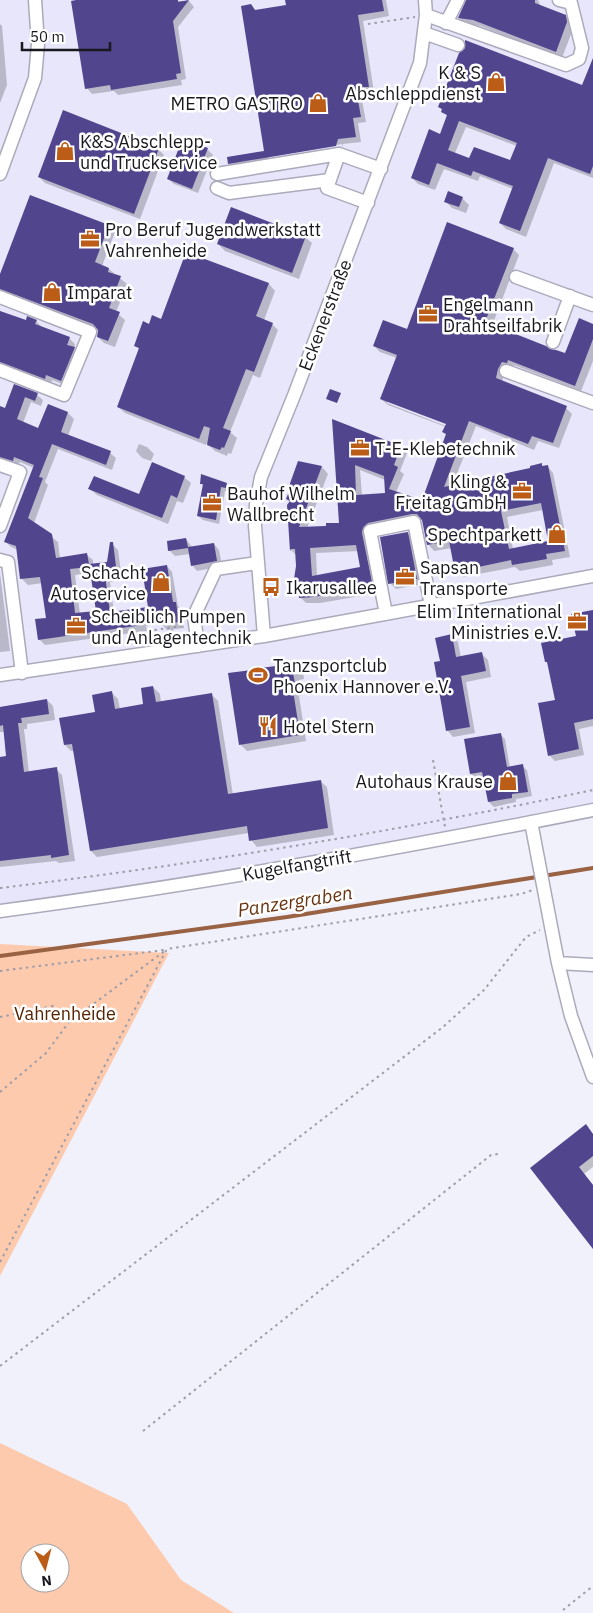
<svg xmlns="http://www.w3.org/2000/svg" width="593" height="1613" viewBox="0 0 593 1613" font-family="'IBM Plex Sans',sans-serif">
<rect width="100%" height="100%" fill="#f1f1fc"/>
<path fill="#e7e6fb" d="M0 0H593V810L0 911Z"/>
<path fill="#fdcaae" fill-rule="evenodd" d="M0 944 169 953 0 1276Z
M0 1443 127 1504 181 1580 234 1613H0ZM30 1553H60V1583H30Z"/>
<path fill="#0003" fill-rule="evenodd" d="M85 0 189 1 194 7 178 27 186 79 181 80 182 85 118 95 114 91 92 94 87 88Z
M287 0H386L389 16 363 21 374 92 368 93 369 99 362 100 366 122 358 123 361 142 343 144 341 151 235 169 229 163 265 152 251 5 256 11 288 6ZM342 144V147L269 159V156Z
M468 0H538L541 7 565 16 572 23 573 29 562 58 481 26 466 24 459 18Z
M0 24 2 26 7 85 0 103Z
M593 59V178L554 163 526 237 506 229 500 223 513 189 480 176 478 181 444 169 435 190 418 184 412 178 441 135 448 117 440 107 582 87ZM466 127 517 146 511 162 470 160 455 153Z
M187 148 207 149 213 155 198 193 174 184 168 179Z
M158 149 164 155 140 219 45 183 39 177Z
M462 198 469 205 466 213 452 208 446 202Z
M108 226 115 232 102 266 109 269 127 284 116 312 125 320 115 347 104 343 98 337 99 330 3 293 0 291V277Z
M305 237 312 243 299 279 225 251 218 244Z
M513 249 519 255 492 326 549 351 566 355 593 325V361L581 391 514 365 513 369 504 374 502 382 566 408 572 414 559 448 538 441 534 450 476 426 452 486 531 469 541 465 544 467 547 466 553 473 570 557 552 560 553 565 520 571 515 567 463 577 457 571 452 548 434 551 428 544 423 520H419L375 529 378 593 320 603H306L300 597 297 556 291 550 289 506 290 502 287 499 291 490 289 488 299 463 322 467 328 474 307 528 340 524 334 420 401 447 407 453 400 471 404 474 396 492 422 502 447 435 444 432 446 427 388 405 381 399 397 358 380 352 374 346 407 331ZM387 401 452 425 451 428 387 403ZM360 470 385 480 386 494 362 496ZM543 510 549 542 513 549 507 517ZM359 551 362 568 317 576 316 553Z
M187 253 269 284 275 291 264 320 272 324 278 330 260 378 253 375 230 432 237 438 231 454 228 453 227 456 215 451 206 443V445L125 413 118 407 140 350 135 345 150 325 162 320Z
M0 311 26 322 36 321 42 327 69 338 75 344 74 348 80 354 67 386 52 380 51 384 0 366Z
M14 386 37 395 43 400 41 406 31 402 23 423 39 429 48 406 68 413 74 419 68 436 110 453 116 458 112 470 58 449 45 482 48 485 34 523 58 542 60 558 87 555 93 560V565L108 563 112 544 118 550 122 580 110 582 114 613 149 608 167 566 172 572 178 606 181 609 184 628 167 630 161 623 146 626 147 631 45 645 39 639 48 619 43 583 28 585 22 579 18 550 11 547 5 541 34 468 20 462 18 466H0V407L5 409ZM91 572 97 612 80 614 75 575Z
M139 444 147 447 154 454 151 461 142 458 136 451Z
M184 477 191 483 183 503 177 501 168 524 97 495 90 489 140 496Z
M201 484 227 485 231 489 230 491H225L219 524 203 520 198 516 204 486Z
M407 533 413 539 423 584 396 589 390 583Z
M186 539 192 547 214 544 219 550 222 566 197 571 192 565 190 554 175 556 169 550Z
M0 573 10 651 0 652Z
M593 611V726L579 729 584 755 555 761 549 755 556 701 549 665 547 662 577 637Z
M452 636 458 642 461 658 482 654 488 660 491 677 466 682 475 733 453 737 448 731 441 662Z
M296 664 303 671 304 679 299 680 302 695 299 696 306 741 247 751 240 744Z
M153 687 160 694 161 703 211 694 218 701 233 795 320 781 327 787 334 835 257 847 251 840 249 833 97 857 91 851 75 751H71L65 745 96 713 112 693 118 699 120 709 145 705Z
M47 700 53 706 55 720 27 724V729H24L29 773 56 769 62 775 75 861 59 863 56 861 0 867V758L8 757 5 732H0V707Z
M500 734 505 739 510 768 522 766 527 770 532 796 516 799V802L494 807 489 802 484 777 476 779 471 774Z
M585 1126 593 1134V1167L584 1174 593 1185V1247L531 1168Z"/>
<g fill="none" stroke-linecap="round" stroke-linejoin="round">
<path stroke="#996243" stroke-width="4" d="M0 956 287 917 593 868"/>
</g>
<path fill="#51458e" fill-rule="evenodd" d="M76 0H178V2L189 0 173 21 181 73 176 74 177 79 111 90 110 85 85 89 71 1Z
M285 0H382L384 11 358 15 369 87H363L364 94 357 95 361 117 353 118 356 137 338 139 336 146 228 164 227 157 264 151 241 6 251 4 255 10 286 5Z
M466 0H535V3L566 15 567 22 556 52 473 20 458 18Z
M465 40 582 85 593 58V166L590 174 548 158 520 231 499 223 513 186 473 171 471 176 437 163 429 185 411 178 429 129 440 134 447 115 441 112 442 109 438 107 459 53 465 48ZM459 121 517 143 510 160 474 147 469 158 448 150Z
M63 110 159 148 134 214 38 177Z
M188 141 208 148 192 189 167 179 180 145 186 147Z
M448 191 463 197 459 207 444 202Z
M30 195 109 225 95 262 109 268 108 272 121 276 109 308 120 312 108 341 97 337 98 330 93 324 0 289V274Z
M231 207 306 236 292 273 217 244Z
M447 222 514 248 485 322 546 346 550 349 556 350 565 353 579 318 593 324V339L575 386 508 360 507 363 502 362 498 369 496 378 567 406 553 443 532 436 528 444 469 421 444 487 530 468V466L542 463V466L548 465 565 551 546 554 547 559 512 565 511 560 455 572 449 541 427 545 422 520 417 514H412L368 523 363 528 362 533 373 587 313 597 299 598 298 581 294 579 296 566 295 549H291L290 551 287 505 290 501 286 499 290 489H288L298 461 322 466 299 527 326 526V523H339L332 419 401 446 394 465 398 467 389 489 422 500 446 434 442 432 446 424 380 399 397 355 373 346 383 320 407 329ZM355 465 384 476 385 493 356 495ZM541 503 548 541 509 549 501 511ZM356 545 360 567 312 576 310 548Z
M186 252 269 283 256 316 273 323 254 372 246 369 223 428 231 431 224 448 222 447 220 450 207 445 210 428 204 426 199 439 117 407 139 348 134 346 143 321 149 324 152 315 161 319Z
M0 311 26 320 27 316 37 320 35 324 70 337 67 345 75 347 61 381 46 375 45 379 0 362Z
M14 384 38 393 35 401 25 397 17 419 38 428 48 404 68 412 61 432 111 451 106 465 52 444 39 477 43 478 28 518 52 534 56 558 87 553 89 564 107 562 110 542H113L117 575 105 576 110 612 148 607 142 569 167 565 173 602H176L179 622 160 625 158 617 141 620 142 625 38 640 35 619 46 618 40 577 20 579 16 546 4 542 34 465 14 457 13 461 0 457V406L5 408ZM89 564 96 611 75 613 70 569 89 567Z
M330 389 341 393 337 403 326 399Z
M152 462 185 476 177 498 171 495 162 518 88 489 94 476 139 494Z
M201 474 227 483 226 488 221 487 216 520 197 516 203 484H200Z
M408 532 417 579 388 584 380 537Z
M186 538 188 547 214 543 217 561 191 566 188 548 168 551 167 541Z
M593 610V719L574 723 579 749 548 756 538 703 555 700 547 662H545L541 643 576 636 571 614Z
M452 634 456 657 482 652 486 671 461 676 470 727 446 731 434 662 440 661 435 638Z
M297 663 298 673H293L296 689 293 690 300 735 239 745 228 673 252 670 256 667 261 668Z
M153 686 156 702 212 693 228 794 321 780 328 828 249 841 247 826 90 851 72 744 64 745 59 718 95 712 92 695 112 691 115 709 143 704 141 688Z
M47 699 49 714 21 718 22 723H18L24 772 57 767 69 855 51 858V855L0 861V757L6 756 3 725 0 726V707Z
M501 733 507 767 523 764 528 792 512 794V798L488 802 482 772 470 774 464 739Z
M586 1124 593 1134V1156L579 1167 593 1185V1249L530 1168Z"/>
<g fill="none" stroke-linecap="round" stroke-linejoin="round">
<g stroke="#abaabb" stroke-width="15">
<path id="minor" d="M426 15 566 65 579 59 582 48 571 3 559 0
M446 23 458 0
M424 33 458 45
M0 174 35 78 38 44 35 0
M217 174 339 154
M217 188 229 193 330 180
M368 203 327 188 339 154 381 169
M516 277 593 305
M0 297 90 332 64 395 0 370
M553 342 570 296
M506 371 593 403
M0 465 20 472 0 526
M0 560 8 562 22 673
M386 614 370 531 414 522 431 605
M264 636 255 526 256 504 261 477 295 393 420 63 426 15 425 0
M198 646 194 616 216 569 257 563
M0 675 264 636 593 576
M531 822 558 963 571 1016 593 1077
M0 911C199 885 396 849 593 810
M558 963 593 965"/>
</g>
<path stroke="#9e9da7" stroke-width="2" stroke-dasharray="2.5 4" stroke-linecap="butt" d="M368 24 415 17
M171 623 173 637
M148 631 182 626
M433 760 445 827
M0 888C199 864 397 831 593 790
M0 971 164 950
M0 1017 53 1006 69 1022
M0 1092 46 1053 69 1022 166 950
M0 1262 167 949 521 894 533 890
M0 1366 443 1027 484 990 526 937 540 930
M143 1431 491 1155 498 1154
M563 1610 593 1586"/>
<use href="#minor" stroke="#fff" stroke-width="12"/>
</g>
<defs>
<g id="shop-bare" transform="scale(1.5)"><path d="M-5-2.5h2.3a2.7 3.5 0 0 1 5.4 0H5L5.5 6h-11ZM-1.5-2.5h3a1.5 2.3 0 0 0-3 0Z" fill="#bc5d17" stroke="#fff" stroke-width="2.5" paint-order="stroke"/></g>
<g id="office-bare" transform="scale(1.5)"><path d="M-6-3h4V-5.5h4V-3h4V5H-6ZM-1-4.5V-3h2v-1.5ZM-6 0V1H6V0Z" fill="#bc5d17" stroke="#fff" stroke-width="2.5" paint-order="stroke"/></g>
<g id="bus-bare" transform="scale(1.5)"><path d="M-5-6H5V4H4V6H2V4H-2V6H-4V4H-5ZM-3.5-4V0h7V-4ZM-3.5 1.2v1.5H-2V1.2ZM2 1.2v1.5H3.5V1.2Z" fill="#bc5d17" stroke="#fff" stroke-width="2.5" paint-order="stroke"/></g>
<g id="stadium-bare" transform="scale(1.5)"><path d="M0-5a6.5 5 0 1 0 0 10a6.5 5 0 1 0 0-10ZM-3.5-1.8h7v3.6h-7Z" fill="#bc5d17" stroke="#fff" stroke-width="2.5" paint-order="stroke"/></g>
<g id="restaurant-bare" transform="scale(1.5)"><path d="M-5-6h1v4h1v-4h1v4h1v-4h1v5L-1.5 .5V6h-2V.5L-5-1ZM5-6V6H3V1.5H1.5Q1.5-4 5-6Z" fill="#bc5d17" stroke="#fff" stroke-width="2.5" paint-order="stroke"/></g>
</defs>
<g fill-rule="evenodd">
<use href="#shop-bare" x="496" y="82"/>
<use href="#shop-bare" x="318" y="103"/>
<use href="#shop-bare" x="65" y="151"/>
<use href="#office-bare" x="90" y="239"/>
<use href="#shop-bare" x="52" y="292"/>
<use href="#office-bare" x="428" y="314"/>
<use href="#office-bare" x="360" y="448"/>
<use href="#office-bare" x="522" y="491"/>
<use href="#office-bare" x="212" y="503"/>
<use href="#shop-bare" x="557" y="534"/>
<use href="#office-bare" x="405" y="577"/>
<use href="#shop-bare" x="161" y="582"/>
<use href="#bus-bare" x="271" y="587"/>
<use href="#office-bare" x="577" y="621"/>
<use href="#office-bare" x="76" y="626"/>
<use href="#stadium-bare" x="258" y="675"/>
<use href="#restaurant-bare" x="268" y="726"/>
<use href="#shop-bare" x="508" y="781"/>
</g>
<g text-anchor="middle" dominant-baseline="central" stroke-width="5" stroke-linejoin="round" paint-order="stroke">
<g font-size="18" fill="#19181f" stroke="#fff" text-anchor="start">
<text x="481" y="72" text-anchor="end">K &amp; S<tspan x="481" dy="21">Abschleppdienst</tspan></text>
<text x="303" y="103" text-anchor="end">METRO GASTRO</text>
<text x="80" y="141">K&amp;S Abschlepp-<tspan x="80" dy="21">und Truckservice</tspan></text>
<text x="105" y="229">Pro Beruf Jugendwerkstatt<tspan x="105" dy="21">Vahrenheide</tspan></text>
<text x="67" y="292">Imparat</text>
<text x="443" y="304">Engelmann<tspan x="443" dy="21">Drahtseilfabrik</tspan></text>
<text x="375" y="448">T-E-Klebetechnik</text>
<text x="507" y="481" text-anchor="end">Kling &amp;<tspan x="507" dy="21">Freitag GmbH</tspan></text>
<text x="227" y="493">Bauhof Wilhelm<tspan x="227" dy="21">Wallbrecht</tspan></text>
<text x="542" y="534" text-anchor="end">Spechtparkett</text>
<text x="420" y="567">Sapsan<tspan x="420" dy="21">Transporte</tspan></text>
<text x="146" y="572" text-anchor="end">Schacht<tspan x="146" dy="21">Autoservice</tspan></text>
<text x="286" y="587">Ikarusallee</text>
<text x="562" y="611" text-anchor="end">Elim International<tspan x="562" dy="21">Ministries e.V.</tspan></text>
<text x="91" y="616">Scheiblich Pumpen<tspan x="91" dy="21">und Anlagentechnik</tspan></text>
<text x="273" y="665">Tanzsportclub<tspan x="273" dy="21">Phoenix Hannover e.V.</tspan></text>
<text x="283" y="726">Hotel Stern</text>
<text x="493" y="781" text-anchor="end">Autohaus Krause</text>
</g>
<g font-size="18" fill="#19181f" stroke="#fff">
<text transform="translate(325 315) rotate(-69)">Eckenerstraße</text>
<text transform="translate(297 865) rotate(-10)">Kugelfangtrift</text>
</g>
<g font-size="18" fill="#552300" stroke="#fff">
<text x="65" y="1013">Vahrenheide</text>
</g>
<g font-size="19" font-style="italic" fill="#683411" stroke="#fff">
<text transform="translate(295 901) rotate(-9)">Panzergraben</text>
</g>
</g>
<g transform="translate(45 1568) rotate(173)"><circle r="24" fill="#ffffff" stroke="#a3a3a5"/>
<path d="M0-4L9 19L0 12L-9 19Z" fill="#bc5d17"/>
<text y="-8" font-size="14" font-weight="bold" text-anchor="middle" fill="#19181f">N</text>
</g>
<path d="M22 42v8h88v-8" fill="none" stroke="#19181f" stroke-width="2.5"/>
<text x="30" y="42" font-size="15" fill="#19181f" stroke="#ffffff" stroke-width="4" paint-order="stroke">50 m</text>
</svg>
